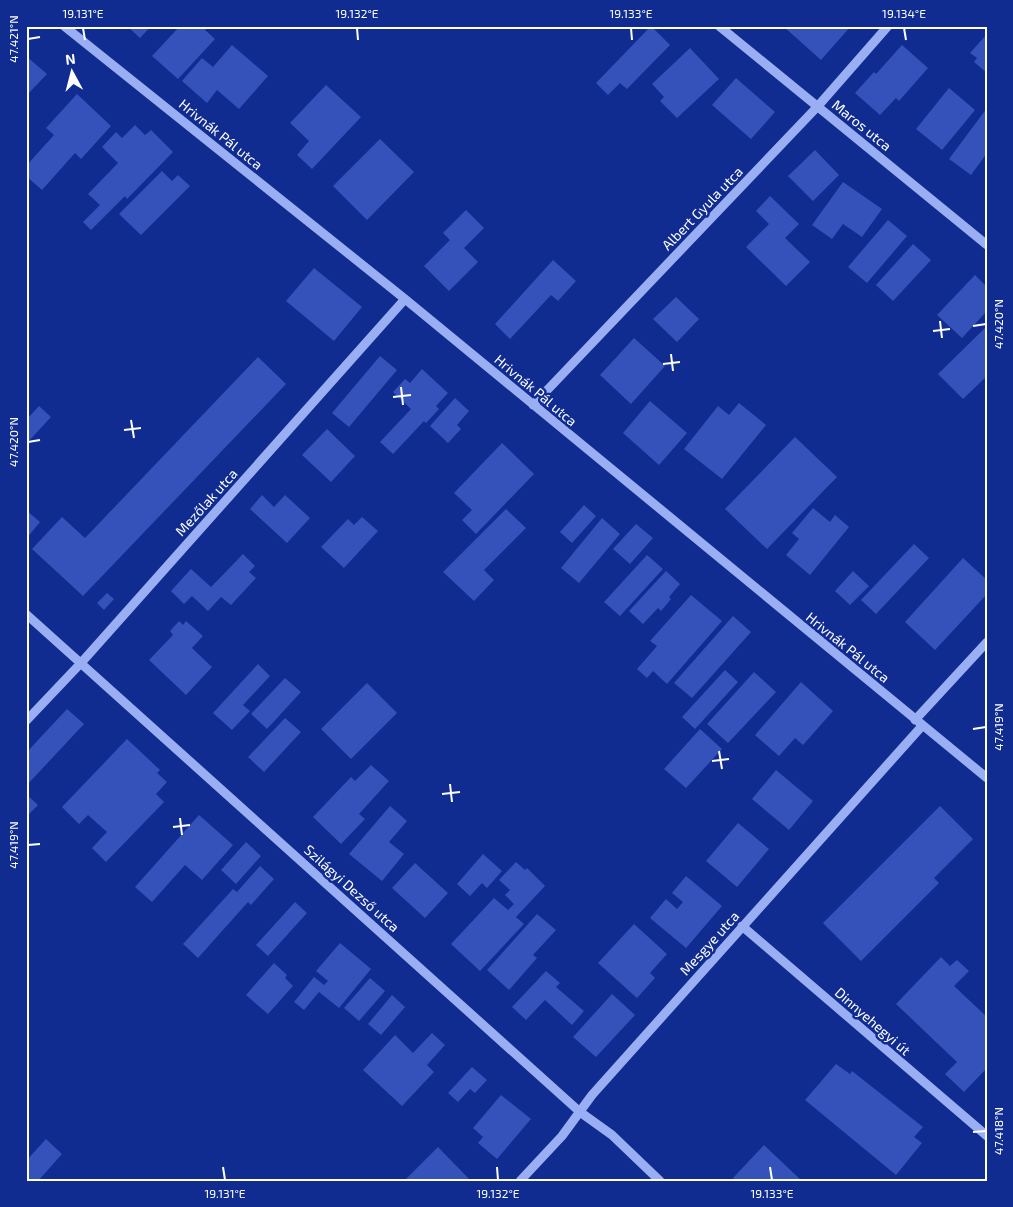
<svg xmlns="http://www.w3.org/2000/svg" width="1013" height="1207" viewBox="0 0 1013 1207" font-family="'Exo 2',sans-serif">
<rect width="100%" height="100%" fill="#102c91"/>
<path fill="#3452b9" d="M127 26H151L140 38Z
M180 26H209L205 30 215 39 178 79 152 56Z
M651 26 670 45 627 89 620 83 608 95 596 83Z
M783 26H851L821 60Z
M987 34V73L974 62 977 58 970 53Z
M232 45 268 76 239 109 217 90 207 103 182 81 202 58 213 67Z
M902 45 928 68 899 101 896 98 880 115 855 93 874 72 876 74Z
M690 48 719 79 677 118 660 101 664 97 652 84Z
M26 56 47 74 26 96Z
M736 78 775 112 751 139 712 105Z
M326 85 361 117 312 169 297 155 309 141 290 123Z
M949 88 975 110 942 150 916 129Z
M77 94 111 126 81 159 75 153 42 190 26 176V166L54 135 46 128Z
M987 108V153L971 175 949 159Z
M135 125 145 135 151 130 173 152 127 199 125 196 91 230 83 222 100 205 88 194 118 163 102 147 116 132 122 138Z
M380 139 414 172 367 220 333 186Z
M815 150 839 175 813 201 788 176Z
M162 171 172 181 178 175 190 186 141 235 119 214Z
M843 182 882 209 862 237 843 224 832 239 812 225Z
M770 196 799 224 785 238 810 262 786 286 746 247 769 224 756 211Z
M466 210 484 228 464 248 478 262 449 291 424 266 450 240 443 233Z
M888 220 907 236 867 283 848 267Z
M913 244 931 260 893 301 876 285Z
M553 260 576 281 558 301 551 295 510 339 495 324Z
M314 268 362 307 334 341 286 301Z
M975 275 987 287V311L962 338 937 315Z
M676 297 699 319 677 342 653 319Z
M987 326V376L963 399 938 374Z
M634 338 665 366 631 404 600 375Z
M380 356 397 370 349 427 332 413Z
M258 357 286 384 83 596 32 549 62 517 85 538Z
M422 369 448 393 436 406 439 409 426 423 424 421 393 454 380 442 411 409 393 392 405 379 410 383Z
M455 398 469 411 457 425 461 429 448 443 430 426Z
M650 401 687 433 659 465 623 433Z
M739 403 766 425 722 479 684 449 718 406 729 415Z
M39 406 51 417 26 444V420Z
M327 429 355 456 331 482 302 455Z
M795 437 837 477 767 549 725 509Z
M502 443 534 474 476 534 462 520 472 510 454 493Z
M262 495 274 507 285 495 310 518 287 543 250 509Z
M584 505 596 516 572 543 560 532Z
M813 508 830 522 835 515 849 527 810 575 786 555 799 539 792 533Z
M506 509 526 528 484 570 494 580 474 601 443 572Z
M26 510 40 522 26 539Z
M362 517 378 531 344 568 321 547 348 519 354 525Z
M602 518 620 534 579 583 561 568Z
M636 524 653 538 630 564 613 549Z
M914 544 929 558 876 614 861 600Z
M243 554 255 566 249 572 256 578 231 605 221 597 208 611 192 596 184 604 171 591 191 569 211 587Z
M647 555 663 569 620 616 604 602Z
M963 558 987 580V594L935 650 905 622Z
M666 571 680 584 669 597 671 599 661 611 658 608 643 624 629 611Z
M853 571 869 586 850 605 835 591Z
M107 593 114 599 104 610 97 603Z
M691 595 722 621 667 684 653 671 647 678 637 669 657 646 650 641Z
M733 616 751 632 692 698 674 683Z
M179 621 183 625 186 621 203 636 192 648 212 667 186 695 149 660 173 635 170 631Z
M258 664 270 676 243 705 250 711 232 730 213 713Z
M725 670 738 682 695 729 682 717Z
M754 672 776 692 728 743 707 724Z
M285 678 301 692 267 729 251 714Z
M801 682 833 711 803 745 795 738 779 756 755 735Z
M367 683 397 713 351 759 321 729Z
M67 709 84 724 26 786V753Z
M285 718 301 732 264 772 248 757Z
M700 729 722 749 686 788 664 769Z
M127 739 160 770 157 773 167 782 156 794 164 802 106 862 92 848 107 832 88 815 79 824 62 807Z
M371 765 389 781 359 814 365 819 341 844 313 817 351 777 355 781Z
M776 770 813 801 789 830 752 799Z
M26 794 38 805 26 817Z
M390 806 407 821 389 842 404 854 382 881 349 854Z
M940 806 973 839 934 878 939 883 861 961 823 923Z
M199 815 233 845 202 880 185 865 152 902 135 887Z
M738 823 769 849 737 887 706 861Z
M246 842 261 856 236 884 221 870Z
M483 854 502 871 487 888 482 883 470 896 457 884Z
M516 862 525 870 527 868 545 886 516 917 524 924 480 971 451 944 494 898 508 910 514 904 505 895 510 890 499 880Z
M415 863 448 893 425 918 392 888Z
M260 866 274 879 251 905 248 902 198 958 183 944 233 889 237 892Z
M686 876 722 906 686 948 650 918 666 899 677 909 683 902 672 893Z
M295 902 307 913 268 956 256 945Z
M537 914 556 930 533 955 537 958 509 990 487 970Z
M634 924 667 954 650 973 655 978 637 998 598 963Z
M340 943 371 969 339 1008 319 992 304 1010 294 1002 314 977 324 985 328 981 316 971Z
M941 957 950 966 957 960 969 971 954 986 987 1017V1068L964 1092 945 1074 957 1062 896 1004Z
M274 963 287 975 285 978 293 986 268 1014 246 995Z
M546 971 560 983 556 987 584 1011 572 1025 545 1000 526 1020 512 1007Z
M370 978 385 991 359 1021 344 1008Z
M612 994 635 1015 596 1057 573 1037Z
M392 995 405 1007 381 1035 368 1024Z
M432 1033 445 1045 427 1065 434 1072 402 1106 363 1070 395 1035 413 1053Z
M836 1064 850 1074 852 1071 923 1127 914 1137 922 1143 896 1175 805 1100Z
M472 1067 487 1080 475 1093 470 1089 458 1102 448 1093Z
M501 1095 531 1119 497 1159 478 1143 483 1137 473 1128Z
M46 1139 62 1154 38 1181H26V1161Z
M764 1145 802 1181H736L733 1178Z
M438 1147 471 1181H408L406 1179Z"/>
<g fill="none" stroke-linecap="round" stroke-linejoin="round">
<path stroke="#9aaff3" stroke-width="9" d="M64 26 405 299 987 778
M719 26 987 245
M533 405 818 106 888 26
M26 614 580 1112 612 1135 660 1181
M915 720 987 642
M26 721 81 663 405 299
M742 926 987 1136
M520 1181 562 1136 592 1095 922 726"/>
</g>
<path fill="none" stroke="#fff" stroke-width="2" d="M83 28 85 40M357 28 358 40M631 28 632 40M904 28 906 40M28 39 40 37M940 321 942 338M973 326 986 324M933 331 950 329M671 354 673 371M663 364 680 362M401 387 403 405M393 397 411 395M131 420 134 438M124 430 141 428M28 442 40 440M973 729 986 727M719 751 722 769M712 761 729 759M450 784 452 802M442 794 460 792M180 818 182 835M173 827 190 825M28 845 40 844M973 1132 986 1131M223 1167 225 1180M497 1167 498 1180M770 1167 772 1180"/>
<g text-anchor="middle" dominant-baseline="central" stroke-width="5" stroke-linejoin="round" paint-order="stroke">
<g font-size="14" fill="#fff" stroke="#102c91">
<text transform="translate(862 125) rotate(39)">Maros utca</text>
<text transform="translate(221 134) rotate(39)">Hrivnák Pál utca</text>
<text transform="translate(702 208) rotate(-46)">Albert Gyula utca</text>
<text transform="translate(536 390) rotate(40)">Hrivnák Pál utca</text>
<text transform="translate(206 502) rotate(-48)">Mezőlak utca</text>
<text transform="translate(848 647) rotate(39)">Hrivnák Pál utca</text>
<text transform="translate(352 888) rotate(42)">Szilágyi Dezső utca</text>
<text transform="translate(709 943) rotate(-48)">Mesgye utca</text>
<text transform="translate(873 1021) rotate(41)">Dinnyehegyi út</text>
</g>
</g>
<rect width="1013" height="1207" fill="none" stroke="#102c91" stroke-width="55"/>
<g transform="translate(72 72) rotate(353)" stroke="#102c91" stroke-width="4" paint-order="stroke">
<path d="M0-4L9 19L0 12L-9 19Z" fill="#ffffff"/>
<text y="-8" font-size="14" font-weight="bold" text-anchor="middle" fill="#ffffff">N</text>
</g>
<rect x="28" y="28" width="958" height="1152" fill="none" stroke="#fff" stroke-width="2"/>
<g font-size="12" text-anchor="middle" fill="#fff">
<text x="83" y="18">19.131°E</text>
<text x="357" y="18">19.132°E</text>
<text x="631" y="18">19.133°E</text>
<text x="904" y="18">19.134°E</text>
<text transform="translate(14 39) rotate(-90)" y="4">47.421°N</text>
<text transform="translate(999 324) rotate(-90)" y="4">47.420°N</text>
<text transform="translate(14 442) rotate(-90)" y="4">47.420°N</text>
<text transform="translate(999 727) rotate(-90)" y="4">47.419°N</text>
<text transform="translate(14 845) rotate(-90)" y="4">47.419°N</text>
<text transform="translate(999 1131) rotate(-90)" y="4">47.418°N</text>
<text x="225" y="1198">19.131°E</text>
<text x="498" y="1198">19.132°E</text>
<text x="772" y="1198">19.133°E</text>
</g>
</svg>
